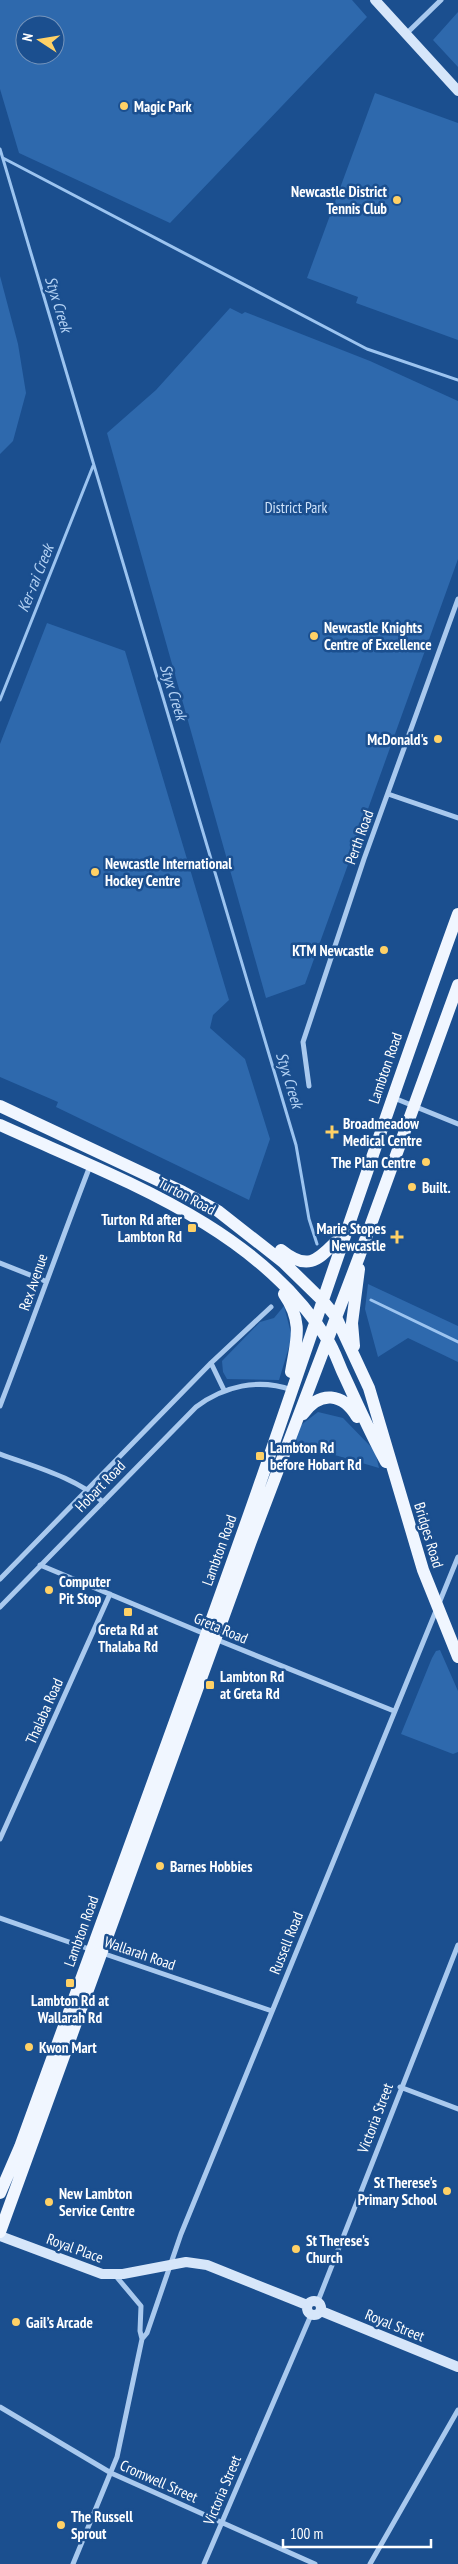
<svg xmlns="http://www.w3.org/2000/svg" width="458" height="2564" viewBox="0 0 458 2564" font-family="'PT Sans Narrow',sans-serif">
<rect width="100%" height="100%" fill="#1b4f8f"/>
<path fill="#2e69ad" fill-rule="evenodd" d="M0 0H352L367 17 170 223 19 153 0 89ZM25 25H55V55H25Z
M458 12V67L433 40Z
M375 93 458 123V340L356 303 358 297 307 278Z
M0 276 18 344 26 393 13 441 0 454Z
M230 308 242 314 245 312 370 361 458 401V559L305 984 266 998 107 433 156 390Z
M47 623 125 651 229 1000 213 1015 210 1028 245 1059 270 1139 249 1200 56 1107 58 1102 0 1077V744Z
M368 1284 458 1326V1362L408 1338 378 1357 365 1309Z
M284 1306 292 1337 279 1380 227 1379 223 1372 222 1361 260 1322 274 1318Z
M318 1412 343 1418 375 1451 379 1468 294 1443 297 1428Z
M440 1650 458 1691V1752L453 1754 401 1734 432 1658 436 1651Z"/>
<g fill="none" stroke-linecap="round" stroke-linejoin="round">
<path stroke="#9cc4f0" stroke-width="3" d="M0 149 296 1145 309 1219 317 1244
M3 158 367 349 458 380
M0 700 93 466
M371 1300 458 1342"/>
<path stroke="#a9c9ee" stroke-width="5" d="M406 34 441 0
M388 794 458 818
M309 1086 303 1042 364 859 458 599
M394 1098 458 1124
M0 1263 45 1281
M211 1363 224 1390
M0 1406C31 1326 59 1246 90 1166
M0 1454C35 1467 75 1477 103 1502
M40 1565 205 1634
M0 1579 211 1363 271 1307
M0 1607 196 1407C224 1386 258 1378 292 1390
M215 1639 394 1711
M0 1839 110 1594
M0 1918 92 1950
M102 1953 272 2011
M400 2087 458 2109
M115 2275 141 2306 140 2331 142 2339
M318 2301 458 1945
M0 2407 111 2473 315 2564
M73 2564 117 2457 142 2339 147 2333 181 2234 458 1557
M204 2564 311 2315
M370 2564 458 2410"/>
<path stroke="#d6e6fa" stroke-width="10" d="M375 0 458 91
M0 2236 102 2274H123L186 2262 207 2265 307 2305
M307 2308a7 7 0 1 1 14 0a7 7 0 1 1-14 0Z
M321 2311 458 2367"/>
<path stroke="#f0f6ff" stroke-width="12" d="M0 1106 183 1192 218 1211 283 1262 323 1301 336 1317 369 1388 423 1570 458 1657
M0 1125C116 1178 256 1225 327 1339 334 1349 338 1362 343 1373 357 1403 370 1433 386 1462
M281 1250C312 1275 321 1255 343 1235
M284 1294C304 1323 296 1341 291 1372
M354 1346 352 1323 359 1269
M303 1414C320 1390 343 1393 357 1417
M0 2193 20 2147C99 1929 180 1711 257 1492 324 1299 388 1106 458 914
M0 2232 251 1541 359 1257 458 985"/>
</g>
<g fill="#ffd166" stroke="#1b4f8f" stroke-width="2">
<circle cx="124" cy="106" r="5"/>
<circle cx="397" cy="200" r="5"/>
<circle cx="314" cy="636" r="5"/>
<circle cx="438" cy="739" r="5"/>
<circle cx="95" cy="872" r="5"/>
<circle cx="384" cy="950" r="5"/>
<path d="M329.5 1124.5h5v5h5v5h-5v5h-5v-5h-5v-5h5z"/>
<circle cx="426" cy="1162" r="5"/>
<circle cx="412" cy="1187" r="5"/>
<rect x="187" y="1223" width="10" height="10" rx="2.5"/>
<path d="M394.5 1229.5h5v5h5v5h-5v5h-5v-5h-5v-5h5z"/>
<rect x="255" y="1451" width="10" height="10" rx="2.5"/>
<circle cx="49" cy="1590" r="5"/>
<rect x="123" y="1607" width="10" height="10" rx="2.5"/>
<rect x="205" y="1680" width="10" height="10" rx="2.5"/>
<circle cx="160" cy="1866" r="5"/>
<rect x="65" y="1978" width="10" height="10" rx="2.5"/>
<circle cx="29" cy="2047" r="5"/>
<circle cx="447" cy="2191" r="5"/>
<circle cx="49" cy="2202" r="5"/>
<circle cx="296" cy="2249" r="5"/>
<circle cx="16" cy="2322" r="5"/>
<circle cx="61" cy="2525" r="5"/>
</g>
<g text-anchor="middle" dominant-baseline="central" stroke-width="5" stroke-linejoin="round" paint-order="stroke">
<g font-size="15" font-weight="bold" fill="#fff" stroke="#1b4f8f" text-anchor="start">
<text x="134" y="106">Magic Park</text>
<text x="387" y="191" text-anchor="end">Newcastle District<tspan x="387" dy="17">Tennis Club</tspan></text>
<text x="324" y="627">Newcastle Knights<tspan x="324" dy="17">Centre of Excellence</tspan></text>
<text x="428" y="739" text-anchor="end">McDonald's</text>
<text x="105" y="863">Newcastle International<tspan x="105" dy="17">Hockey Centre</tspan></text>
<text x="374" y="950" text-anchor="end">KTM Newcastle</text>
<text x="343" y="1123">Broadmeadow<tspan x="343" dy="17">Medical Centre</tspan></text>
<text x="416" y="1162" text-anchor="end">The Plan Centre</text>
<text x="422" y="1187">Built.</text>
<text x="182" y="1219" text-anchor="end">Turton Rd after<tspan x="182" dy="17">Lambton Rd</tspan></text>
<text x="386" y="1228" text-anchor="end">Marie Stopes<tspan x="386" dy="17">Newcastle</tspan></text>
<text x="270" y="1447">Lambton Rd<tspan x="270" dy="17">before Hobart Rd</tspan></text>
<text x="59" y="1581">Computer<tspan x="59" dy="17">Pit Stop</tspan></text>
<text x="128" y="1629" text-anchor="middle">Greta Rd at<tspan x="128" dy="17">Thalaba Rd</tspan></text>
<text x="220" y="1676">Lambton Rd<tspan x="220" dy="17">at Greta Rd</tspan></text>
<text x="170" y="1866">Barnes Hobbies</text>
<text x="70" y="2000" text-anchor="middle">Lambton Rd at<tspan x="70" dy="17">Wallarah Rd</tspan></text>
<text x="39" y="2047">Kwon Mart</text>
<text x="437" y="2182" text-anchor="end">St Therese's<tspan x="437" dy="17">Primary School</tspan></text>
<text x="59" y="2193">New Lambton<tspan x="59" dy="17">Service Centre</tspan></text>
<text x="306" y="2240">St Therese's<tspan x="306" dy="17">Church</tspan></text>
<text x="26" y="2322">Gail’s Arcade</text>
<text x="71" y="2516">The Russell<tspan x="71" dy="17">Sprout</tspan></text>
</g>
<g font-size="15" fill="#cfe3fa" stroke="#1b4f8f">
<text x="296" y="507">District Park</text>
</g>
<g font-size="15" fill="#fff" stroke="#1b4f8f">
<text transform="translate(359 837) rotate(-70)">Perth Road</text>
<text transform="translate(385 1068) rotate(-71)">Lambton Road</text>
<text transform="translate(187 1196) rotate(28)">Turton Road</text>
<text transform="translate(33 1282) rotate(-71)">Rex Avenue</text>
<text transform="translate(100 1486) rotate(-46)">Hobart Road</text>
<text transform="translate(429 1535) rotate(73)">Bridges Road</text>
<text transform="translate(219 1550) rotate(-70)">Lambton Road</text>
<text transform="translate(221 1628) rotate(23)">Greta Road</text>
<text transform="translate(44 1711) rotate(-66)">Thalaba Road</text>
<text transform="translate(81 1931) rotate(-70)">Lambton Road</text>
<text transform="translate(286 1943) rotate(-68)">Russell Road</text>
<text transform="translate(140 1953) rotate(19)">Wallarah Road</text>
<text transform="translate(375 2118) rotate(-69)">Victoria Street</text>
<text transform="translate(75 2248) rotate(20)">Royal Place</text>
<text transform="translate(395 2325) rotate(22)">Royal Street</text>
<text transform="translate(159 2481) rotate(24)">Cromwell Street</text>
<text transform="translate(222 2490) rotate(-67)">Victoria Street</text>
</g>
<g font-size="16" font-style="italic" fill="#b5d3f5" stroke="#1b4f8f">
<text transform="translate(59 304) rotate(73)">Styx Creek</text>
<text transform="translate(35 578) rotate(-68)">Ker-rai Creek</text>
<text transform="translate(174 692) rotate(73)">Styx Creek</text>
<text transform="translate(290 1080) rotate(73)">Styx Creek</text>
</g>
</g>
<g transform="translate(40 40) rotate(282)"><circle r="24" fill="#1b4f8f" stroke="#7695bc"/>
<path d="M0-4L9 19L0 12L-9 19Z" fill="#ffd166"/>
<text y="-8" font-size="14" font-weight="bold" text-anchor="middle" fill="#ffffff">N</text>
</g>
<path d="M283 2539v8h148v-8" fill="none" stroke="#ffffff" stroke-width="2.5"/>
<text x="290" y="2539" font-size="15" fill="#ffffff" stroke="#1b4f8f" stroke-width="4" paint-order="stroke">100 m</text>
</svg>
